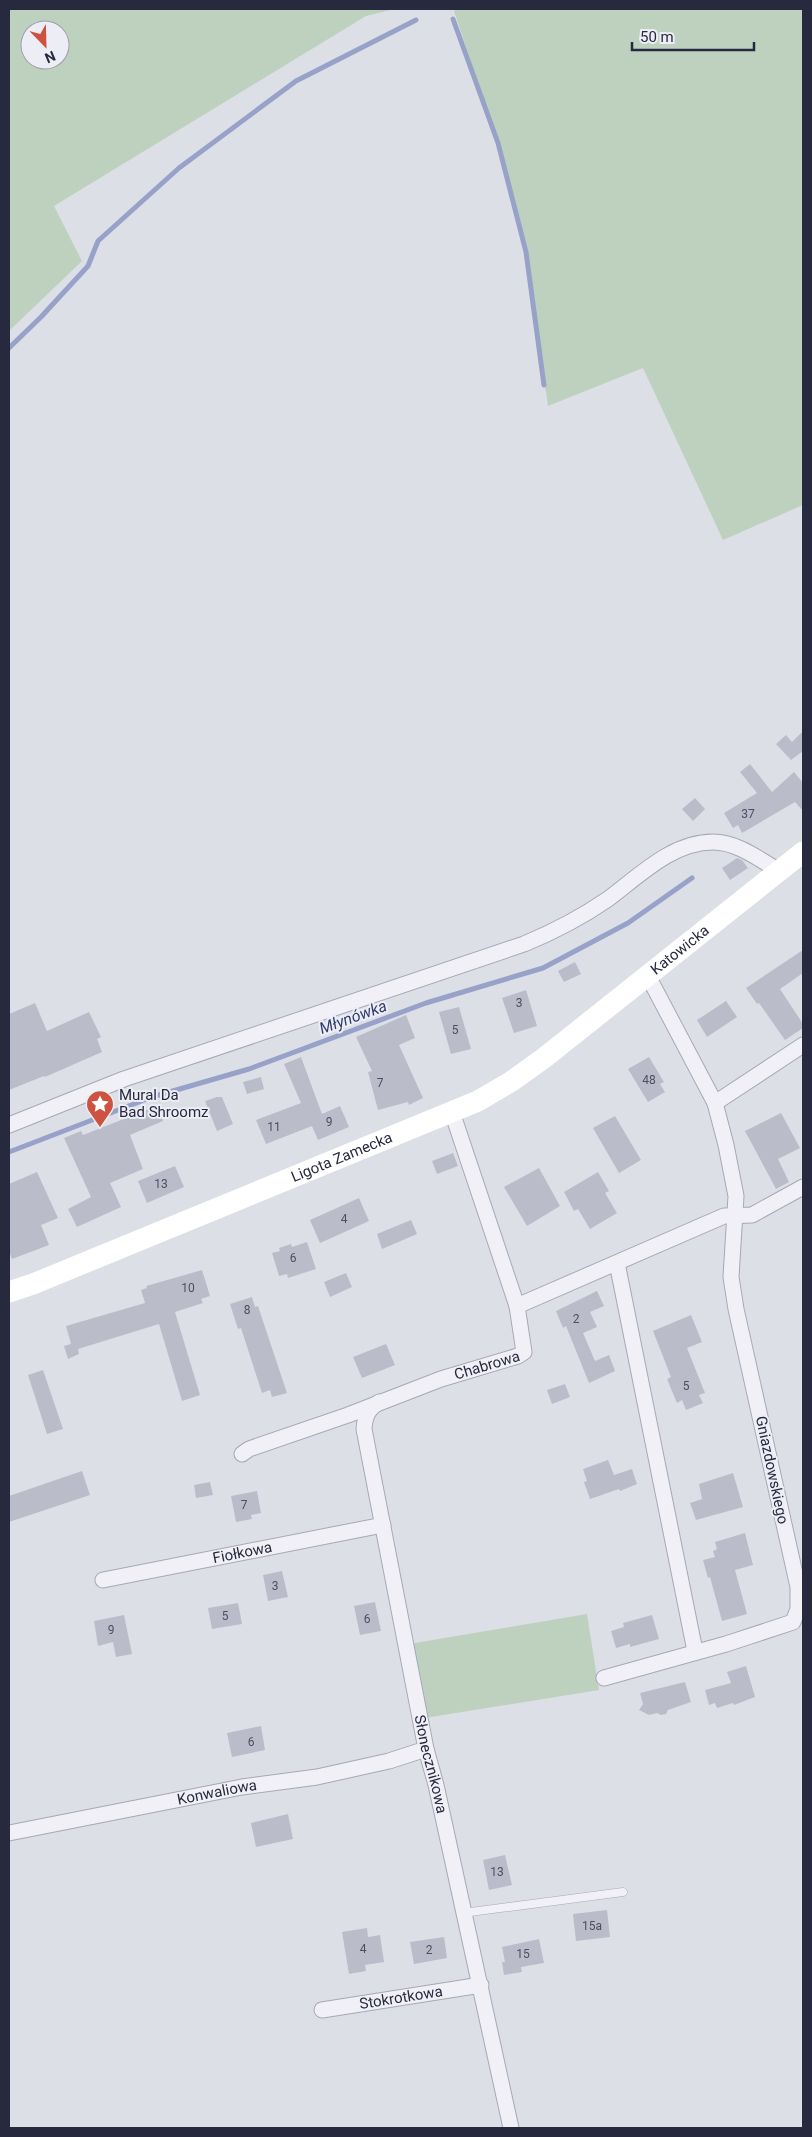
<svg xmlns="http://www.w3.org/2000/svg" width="812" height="2137" viewBox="0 0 812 2137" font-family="Roboto,sans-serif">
<rect width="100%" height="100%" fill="#dddfe7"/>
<path fill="#bed1bf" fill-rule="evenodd" d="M9 9H394L366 16 54 206 82 261 9 331ZM30 30H60V60H30Z
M457 9H803V505L723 540 643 368 548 406 526 252 498 143 454 11Z
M587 1614 599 1690 425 1718 409 1644Z"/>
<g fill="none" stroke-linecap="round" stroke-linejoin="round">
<path stroke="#98a2c8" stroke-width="5" d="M453 19 498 143 526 252 544 385
M9 348 41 317 88 266 98 241 179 168 296 81 416 20
M9 1152 152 1097 249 1069 426 1003 543 968 628 923 692 878"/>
</g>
<path fill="#bbbcca" d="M803 731V751L791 760 776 744 786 735 792 742Z
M750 764 772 792 794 772 803 783V811L795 802 742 833 738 825 733 828 724 813 757 793 740 772Z
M695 798 705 809 693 821 682 809Z
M737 858 742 860 748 868 730 880 722 868Z
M803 950V973L780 989 803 1024V1028L785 1040 759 1003 757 1004 746 988Z
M575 962 581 974 564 982 558 971Z
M526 990 537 1026 514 1033 502 998Z
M726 1001 737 1017 707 1037 697 1020Z
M35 1003 47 1031 89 1012 101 1037 97 1039 102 1052 45 1077 44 1076 9 1090V1014Z
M459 1007 471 1049 451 1054 439 1012Z
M406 1015 415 1038 399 1045 423 1098 409 1105 408 1102 378 1110 368 1072 372 1071 356 1037Z
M301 1057 322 1114 340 1106 349 1127 318 1140 312 1126 266 1144 256 1120 301 1103 284 1064Z
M649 1057 664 1082 660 1084 665 1092 648 1102 628 1069Z
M261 1077 264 1089 247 1094 243 1082Z
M217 1097H222L233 1124 217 1131 205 1101Z
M157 1106 163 1121 130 1135 143 1169 110 1183 121 1207 77 1227 68 1209 91 1197 64 1138 81 1131 83 1135Z
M781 1113 800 1148 778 1159 789 1182 776 1189 745 1131Z
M615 1116 641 1160 619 1173 593 1128Z
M453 1153 458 1166 437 1174 432 1161Z
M175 1166 184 1187 147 1203 138 1181Z
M539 1168 560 1206 527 1226 504 1187Z
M37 1172 58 1218 41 1225 49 1245 12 1259 9 1251V1184Z
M598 1172 609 1191 605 1193 617 1213 590 1229 578 1209 574 1211 564 1192Z
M359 1198 369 1221 320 1243 310 1220Z
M411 1220 417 1234 382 1249 377 1234Z
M307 1242 316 1269 288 1278 287 1274 279 1276 272 1253 280 1251 279 1248 291 1244 292 1247Z
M202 1270 210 1296 201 1299 203 1303 175 1312 200 1395 182 1401 159 1324 78 1349 79 1354 68 1359 64 1346 71 1344 66 1326 145 1303 141 1290 147 1288 146 1286Z
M346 1273 352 1287 330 1297 324 1282Z
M597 1291 604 1306 590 1312 597 1327 583 1333 595 1361 609 1355 615 1371 589 1383 566 1326 563 1328 556 1311Z
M252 1297 255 1307 258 1306 287 1393 272 1397 270 1390 262 1393 241 1328 238 1329 230 1304Z
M691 1315 702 1342 687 1348 705 1393 699 1395 703 1403 686 1410 682 1400 677 1403 667 1379 671 1377 653 1331Z
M386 1344 395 1365 362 1378 353 1357Z
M43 1370 63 1429 47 1434 28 1375Z
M565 1384 570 1397 552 1404 547 1390Z
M608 1460 614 1475 632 1469 637 1484 620 1491 619 1489 590 1499 584 1482 587 1481 583 1469Z
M82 1471 90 1495 9 1522V1496Z
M733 1473 743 1507 696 1520 690 1503 702 1499 699 1484Z
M210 1482 213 1495 196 1498 194 1485Z
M257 1491 261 1513 251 1515 252 1519 236 1522 231 1496Z
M745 1533 753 1565 735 1570 747 1614 722 1621 710 1577 708 1578 703 1560 715 1557 713 1551 717 1549 715 1542Z
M282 1571 288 1597 268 1601 263 1575Z
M375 1602 381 1631 360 1635 354 1606Z
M238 1603 242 1624 212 1629 208 1608Z
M124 1615 132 1654 116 1657 113 1642 98 1646 94 1621Z
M652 1615 659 1639 630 1647V1644L616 1648 611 1631 624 1627 623 1623Z
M746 1666 755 1697 734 1705 733 1703 717 1708 715 1703 709 1705 705 1690 731 1683 727 1672Z
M685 1682 691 1702 668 1710 666 1714 661 1715 657 1713 649 1715 639 1710 643 1704 640 1693Z
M261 1726 265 1750 232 1757 227 1733Z
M288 1814 293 1839 256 1847 251 1823Z
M505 1855 512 1885 489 1890 483 1860Z
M607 1910 610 1937 576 1941 573 1914Z
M367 1928 368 1937 380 1935 384 1962 365 1965 366 1971 349 1974 342 1932Z
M444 1937 447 1958 414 1964 410 1942Z
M539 1939 544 1963 521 1967 522 1972 504 1975 502 1962H505L502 1947Z"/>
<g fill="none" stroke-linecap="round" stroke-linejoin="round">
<g stroke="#a6a8b4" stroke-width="9">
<path id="service" d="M463 1913 623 1892"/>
</g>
<g stroke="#a6a8b4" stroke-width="17">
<g id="minor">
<path d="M715 1103 803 1045"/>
<path d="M9 1125 124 1079 524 944C553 932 582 917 608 899 639 876 672 842 713 842 737 842 759 859 779 871"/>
<path d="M617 1263 695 1651"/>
<path d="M517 1306 724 1216 752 1215 803 1187"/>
<path id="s1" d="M379 1402C368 1410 365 1415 364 1429L426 1749 436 1785 511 2128"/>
<path id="s2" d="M242 1454 249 1449 348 1415 441 1379 518 1356 524 1352 517 1306 452 1112"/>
<path id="s3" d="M103 1580 383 1525"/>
<path d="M604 1678 726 1644 793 1622 798 1609V1587L736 1309 731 1277 736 1196 726 1145 715 1103 648 976"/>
<path id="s4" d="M9 1833 242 1787 317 1777 389 1761 426 1749"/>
<path id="s5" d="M322 2010 481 1985"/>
</g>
</g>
<use href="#service" stroke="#f0f0f6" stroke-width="8"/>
<use href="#minor" stroke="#f0f0f6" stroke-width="15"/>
<path stroke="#fff" stroke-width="21" id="s6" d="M9 1292 33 1284 478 1101 512 1081 544 1058 803 852"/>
</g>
<defs>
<g id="sight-pin" transform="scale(1.4375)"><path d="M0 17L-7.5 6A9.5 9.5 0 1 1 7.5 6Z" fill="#ce5240" stroke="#edeef5"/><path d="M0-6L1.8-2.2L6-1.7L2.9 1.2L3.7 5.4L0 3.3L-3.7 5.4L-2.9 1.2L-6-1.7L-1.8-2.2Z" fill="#fff"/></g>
</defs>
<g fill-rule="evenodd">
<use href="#sight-pin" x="100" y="1104"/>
</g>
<g text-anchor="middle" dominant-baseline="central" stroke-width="4" stroke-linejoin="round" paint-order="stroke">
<g font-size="12" fill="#4c4e61">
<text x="748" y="814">37</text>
<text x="519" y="1003">3</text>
<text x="455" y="1030">5</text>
<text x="649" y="1080">48</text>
<text x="380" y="1083">7</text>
<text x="329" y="1122">9</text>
<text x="274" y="1127">11</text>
<text x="161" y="1184">13</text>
<text x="344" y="1219">4</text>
<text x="293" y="1258">6</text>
<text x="188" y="1288">10</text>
<text x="247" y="1310">8</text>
<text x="576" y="1319">2</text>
<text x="686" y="1386">5</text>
<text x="244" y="1505">7</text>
<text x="275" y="1586">3</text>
<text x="225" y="1616">5</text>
<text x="367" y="1619">6</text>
<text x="111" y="1630">9</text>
<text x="251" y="1742">6</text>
<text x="497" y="1872">13</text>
<text x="592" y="1926">15a</text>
<text x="363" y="1949">4</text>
<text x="429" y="1950">2</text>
<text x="523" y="1954">15</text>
</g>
<g font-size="15" fill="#27293e" stroke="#edeef5">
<text stroke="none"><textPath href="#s6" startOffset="759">Katowicka</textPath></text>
<text stroke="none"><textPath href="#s6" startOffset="359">Ligota Zamecka</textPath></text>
<text stroke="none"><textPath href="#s2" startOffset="261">Chabrowa</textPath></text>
<text transform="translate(772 1470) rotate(78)">Gniazdowskiego</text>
<text stroke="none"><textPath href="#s3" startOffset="142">Fiołkowa</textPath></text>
<text stroke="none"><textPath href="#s1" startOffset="374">Słonecznikowa</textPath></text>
<text stroke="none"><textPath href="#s4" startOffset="212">Konwaliowa</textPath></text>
<text stroke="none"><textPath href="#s5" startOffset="80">Stokrotkowa</textPath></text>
</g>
<g font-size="15" fill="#27293e" stroke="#edeef5" text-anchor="start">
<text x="119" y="1095">Mural Da<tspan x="119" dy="17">Bad Shroomz</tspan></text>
</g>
<g font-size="16" font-style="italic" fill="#313c72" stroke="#edeef5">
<text transform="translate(353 1017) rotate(-20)">Młynówka</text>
</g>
</g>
<rect width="812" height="2137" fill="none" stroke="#27293e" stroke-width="20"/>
<g transform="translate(45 45) rotate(157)"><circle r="24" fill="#edeef5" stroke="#9e9fac"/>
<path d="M0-4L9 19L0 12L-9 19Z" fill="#ce5240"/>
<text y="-8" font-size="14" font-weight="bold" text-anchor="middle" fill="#27293e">N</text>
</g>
<path d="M632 42v8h122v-8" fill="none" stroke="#27293e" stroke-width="2.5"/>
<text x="640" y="42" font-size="15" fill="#27293e" stroke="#edeef5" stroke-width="4" paint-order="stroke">50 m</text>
</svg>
